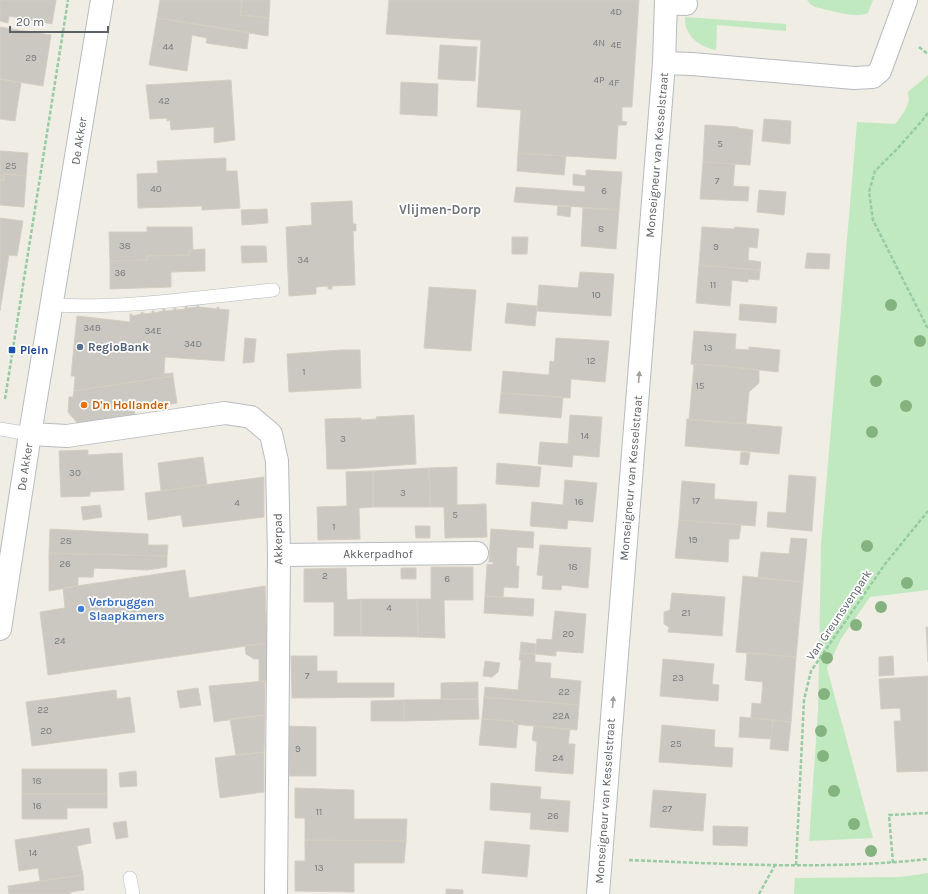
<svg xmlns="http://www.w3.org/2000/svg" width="928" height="894" viewBox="0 0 928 894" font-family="Karla,sans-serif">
<rect width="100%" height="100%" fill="#f0ede4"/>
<path fill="#c1e9bf" d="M807 0H873L868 13C853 19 830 10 815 7L810 4Z
M685 17 786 24V31L717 25 716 50C699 47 684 35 685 17Z
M928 75V590L870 597 841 639 827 668 873 838 809 841 818 711 821 545 857 122 895 124C900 118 908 108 909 99 909 97 908 95 908 92Z
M928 873V894H794L795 878 901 877Z"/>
<path fill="#cbc8c1" stroke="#d5cec2" d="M0 0H56L52 24 9 16 8 23 0 21Z
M160 0H242L240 15 269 18 268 36 157 18Z
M242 0H270L269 18 240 15Z
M389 0H639L632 107H622V121L627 122 626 125H618L616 159 518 153 521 110 477 107 481 40 386 34Z
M157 18 249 32 247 49 206 43 207 38 192 35 187 71 149 65Z
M0 27 51 35 43 86 0 79Z
M440 45 477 47 475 81 438 79Z
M0 79 21 83 15 121 0 119Z
M231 80 235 140 214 143V127L171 130 170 120 167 121V118L150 119 146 85Z
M401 82 438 84 437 116 400 114Z
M764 119 791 121 790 144 762 141Z
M705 125 738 127V128L753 130 750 165 703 162Z
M0 151 28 153 26 176 4 174V180H0Z
M518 153 566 156 564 175 517 171Z
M226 158V171H237L240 208 202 210V206L138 208 137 174 158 173 157 161Z
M703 162 735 164 733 186 749 187 748 201 700 199Z
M586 170 622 172 619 210 514 202 516 187 585 192V186L573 185V174L586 176Z
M4 174 26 176 24 207 0 205V180H4Z
M759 190 786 192 784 215 757 212Z
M352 201 353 224H356V231H353L355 285 332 286V289H328V286L316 287V294L289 296 286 227 312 225 311 203Z
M558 206 571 207 570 217 557 215Z
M583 208 619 210 616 249 581 246Z
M267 209 268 223 242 225 241 210Z
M0 218 23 221 17 256 9 255 0 311Z
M147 227H192L193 250H189V255L147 256V260L110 261 109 232H147Z
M702 227 734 229 735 227 759 229 757 248 749 247 748 260 761 262 760 270 699 265Z
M512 237H528L527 254H512Z
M241 246H266L267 262 242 263Z
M205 249V271L171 272V287L110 289V261L147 260V256L189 255V250Z
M807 253 830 254 829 269 805 268Z
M699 265 760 270 759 280 748 279V282L732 280 730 306 696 303Z
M580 272 614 274 611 316 537 311 539 285 578 288Z
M429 287 476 290 471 351 424 348Z
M507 303 537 306 535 326 505 323Z
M740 304 777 307 776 323 739 320Z
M197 305 199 306V307L217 309V307H219V309L229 310 224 361 165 357 164 374 173 373V376L74 391 75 376H71L77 316 130 322V314H132V316L141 314V313L143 312V314L152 313V311H154V313L163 311V309H165V311L174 310V308H176V310L185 309V307L187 306V308L197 307Z
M694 331 736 334 735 349 749 350V347L780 350 778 372 733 367 691 364Z
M245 338 256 339 254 362 243 363Z
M556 338 609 341 605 382 571 379 570 398 501 393 503 371 549 375 550 361 554 362Z
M342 350H360L361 388 289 392 287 354Z
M694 364 733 367 759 370V383L749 392 746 424 689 420Z
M173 376 177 403 134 410 135 415 78 424 68 412 69 397H73L74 391Z
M501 393 563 397 561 418 499 413Z
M414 415 416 464 345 469H327L325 419 361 418V420L377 419 376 417Z
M570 415 602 417 599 457 573 455 572 467 538 464 540 442 568 444Z
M687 419 782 427 779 454 685 446Z
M88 450V455L122 453 124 490 90 492V496L61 497 59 451Z
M741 452 750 453 748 465 740 464Z
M203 457 207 485 161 491 158 463Z
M497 463 541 467 539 487 496 484Z
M457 467V505L486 504 487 537 445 538 444 507H430L429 468Z
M429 468 430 507H373V471Z
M373 471V507L359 508 360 539 318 540 317 507 347 506 346 472Z
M789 475 816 477 812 531 767 527 768 512 786 513Z
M264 477V517L183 527 181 515 148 520 145 493Z
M565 480 597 483 593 522 568 520 567 529 530 526 532 502 563 505Z
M682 481 715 484 714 499 757 502 755 526 679 520Z
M100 505 102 517 83 520 81 507Z
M679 520 741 525 739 539H729L728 562 675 558Z
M415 526H430V538H416Z
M50 529 148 534V545H168L167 556 49 553Z
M491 529 534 532 533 548 517 547 516 566H519L518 588 504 587 503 597 485 596 487 564 493 565V562H489Z
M791 538 807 539 803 582 758 578 761 552 789 554Z
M540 545 591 548 588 588 562 585 561 590 542 589 543 576 537 575Z
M49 553 167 556V567L147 570 94 568 93 577H78V586L49 591Z
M431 567H473V600H444L445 638 418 637 417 599H431Z
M346 568 347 600 361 599V636H334V602H304V569Z
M401 568H416V579H401Z
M185 570 189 598 265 586 267 643 48 675 40 612 65 608 63 588Z
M743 576 803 582 796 657 736 652Z
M672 593 725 597 722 636 668 632 669 627 664 624V612L670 610Z
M485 596 534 599 533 616 484 613Z
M361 599H417L418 637 361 636Z
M555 611 586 614 583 653 556 651V656L535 654 537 639 552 640Z
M926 627H928V662Z
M521 642 536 644 535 654 520 653Z
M267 643V681H259V659H254L246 654 245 646Z
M520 653 535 654V662L551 663 550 678 581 681 579 705 484 697 485 687 518 690 521 660H519Z
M747 653 796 657 791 722 751 718 752 703 761 704 763 682 745 680Z
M291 656H317V671H337V683H394V697L292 698Z
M893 656 894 675 879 676V657Z
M663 659 714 664 712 684 719 685 718 701 660 696Z
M485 661 500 663 498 672 492 677 483 676Z
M928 676V771L897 772 894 721H901L900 708 881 709 879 679Z
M265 681V715L214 722 209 686Z
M478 682V699H441V683Z
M198 688 201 705 180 708 177 691Z
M116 690 117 699 130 697 135 732 32 746 26 702Z
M484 697 579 705 577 730 513 724V721L482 719Z
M478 699 479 719 404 721V700Z
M404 700V721H371V701Z
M265 715 264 752 236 755 230 719Z
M740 717 773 720 771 739 739 737Z
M482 719 513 721V724L518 725 516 748 479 745Z
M773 720 791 722 788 751 770 749Z
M662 725 715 730 714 747 733 748 732 767 659 762Z
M288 726 316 727V776H289Z
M534 726 570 730 568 744H575L573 774 535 771 537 742 532 740Z
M264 752V792L220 798 215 758Z
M22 769H107V794H22Z
M136 771 137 786 120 787 119 773Z
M491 783 541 787 540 799 570 801 568 832 530 829 531 813 490 810Z
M295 788 354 790V819H407L406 841 305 840V818H295Z
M653 790 706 794 703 831 650 827Z
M22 794H107V808H67V819H22Z
M126 821 128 837 116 839 113 823Z
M713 826 748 827 747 846 713 845Z
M89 828 91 843 77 846 83 875 40 881 38 868 19 871 15 840Z
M305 840 406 841 404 863H354V892L295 891V861H305Z
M485 841 530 845 527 877 482 873Z
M83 875 84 890 70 892 71 894H9L8 886Z
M446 889 463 890V894H446Z"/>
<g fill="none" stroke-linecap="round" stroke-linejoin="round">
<g stroke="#b7bbbf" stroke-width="14">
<path id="lane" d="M53 305C126 309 200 297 273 290
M0 429 30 434
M130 878 133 894"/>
</g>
<g stroke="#b7bbbf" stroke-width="24">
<path id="street" d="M666 3 686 4
M664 63 692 64 854 78 873 77 880 71 906 0
M30 434 67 436 225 413 251 417 271 434 277 461 279 555 276 894
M279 555 477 553
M598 894 664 63 666 0"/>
</g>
<g stroke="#b8bcc1" stroke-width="24">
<path id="secondary" d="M0 629 30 434 102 0"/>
</g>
<path stroke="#97cba4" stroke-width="2.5" stroke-dasharray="4 2" stroke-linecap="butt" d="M919 47 928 54
M928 113 921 122 897 149 875 171 869 192 873 220 928 329
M5 399 68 0
M629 860C728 864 829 870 928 859
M893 863 889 815 928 813
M796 865 804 700 811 671 885 564 928 511
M759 894 775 865"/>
<use href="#lane" stroke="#fff" stroke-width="13"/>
<use href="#street" stroke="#fff" stroke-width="22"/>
<use href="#secondary" stroke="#fff" stroke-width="22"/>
</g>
<g fill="#85b380">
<circle cx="891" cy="305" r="6"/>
<circle cx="920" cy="341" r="6"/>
<circle cx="876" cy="381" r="6"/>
<circle cx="906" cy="406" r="6"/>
<circle cx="872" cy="432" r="6"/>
<circle cx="867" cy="546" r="6"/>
<circle cx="907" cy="583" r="6"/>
<circle cx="881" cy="607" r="6"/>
<circle cx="856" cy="625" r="6"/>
<circle cx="827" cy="658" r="6"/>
<circle cx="824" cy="694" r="6"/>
<circle cx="821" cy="731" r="6"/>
<circle cx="823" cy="756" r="6"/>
<circle cx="834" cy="791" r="6"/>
<circle cx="854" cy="824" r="6"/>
<circle cx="871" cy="851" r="6"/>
</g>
<defs><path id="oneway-solid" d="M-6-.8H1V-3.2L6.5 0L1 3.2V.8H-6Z"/></defs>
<g fill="#9da0a3">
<use href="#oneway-solid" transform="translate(639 377) rotate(-85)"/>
<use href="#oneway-solid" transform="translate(613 702) rotate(-85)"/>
</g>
<circle fill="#5c6f8a" stroke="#fff" stroke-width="1.5" cx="80" cy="347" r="4"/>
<rect fill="#1a4fb4" stroke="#fff" stroke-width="1.5" x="8" y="346" width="8" height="8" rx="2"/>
<circle fill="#e8710a" stroke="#fff" stroke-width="1.5" cx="84" cy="405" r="4"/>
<circle fill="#3f7fe0" stroke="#fff" stroke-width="1.5" cx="81" cy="609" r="4"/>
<g text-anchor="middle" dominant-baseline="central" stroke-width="3.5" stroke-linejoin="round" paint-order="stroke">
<g font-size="10" fill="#787b7d">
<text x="616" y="12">4D</text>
<text x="599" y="43">4N</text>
<text x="616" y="45">4E</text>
<text x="168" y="47">44</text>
<text x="31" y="58">29</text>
<text x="599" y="80">4P</text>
<text x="614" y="83">4F</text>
<text x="164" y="101">42</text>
<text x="720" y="144">5</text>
<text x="11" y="166">25</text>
<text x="717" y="181">7</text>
<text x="156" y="189">40</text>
<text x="604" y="191">6</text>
<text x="601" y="229">8</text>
<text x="125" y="246">38</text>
<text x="716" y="247">9</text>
<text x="303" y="260">34</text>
<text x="120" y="273">36</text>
<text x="713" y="285">11</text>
<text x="596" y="295">10</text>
<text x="92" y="328">34B</text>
<text x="153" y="331">34E</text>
<text x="193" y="344">34D</text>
<text x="708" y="348">13</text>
<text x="591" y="361">12</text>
<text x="304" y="372">1</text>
<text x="700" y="386">15</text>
<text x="585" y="436">14</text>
<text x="343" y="439">3</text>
<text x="75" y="473">30</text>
<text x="403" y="493">3</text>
<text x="696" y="501">17</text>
<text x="579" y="502">16</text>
<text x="237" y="503">4</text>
<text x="455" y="515">5</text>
<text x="334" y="527">1</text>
<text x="693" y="540">19</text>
<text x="66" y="541">28</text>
<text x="65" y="564">26</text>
<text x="573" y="567">18</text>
<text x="325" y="576">2</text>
<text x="447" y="579">6</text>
<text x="389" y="608">4</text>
<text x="686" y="613">21</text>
<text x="568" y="634">20</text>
<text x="60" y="641">24</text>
<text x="307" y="676">7</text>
<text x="678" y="678">23</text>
<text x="564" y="692">22</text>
<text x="43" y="710">22</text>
<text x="561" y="716">22A</text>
<text x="46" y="731">20</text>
<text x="676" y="744">25</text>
<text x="298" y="749">9</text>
<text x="558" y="758">24</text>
<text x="37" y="781">18</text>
<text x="37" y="806">16</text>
<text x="667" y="809">27</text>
<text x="319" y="812">11</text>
<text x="553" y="816">26</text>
<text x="33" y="853">14</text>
<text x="319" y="868">13</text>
</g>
<g font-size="12" fill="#5c6166" stroke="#fff">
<text transform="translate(79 141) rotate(-81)">De Akker</text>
<text transform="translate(657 155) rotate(-85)">Monseigneur van Kesselstraat</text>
<text transform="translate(25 467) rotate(-81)">De Akker</text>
<text transform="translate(631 478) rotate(-85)">Monseigneur van Kesselstraat</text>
<text transform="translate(278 539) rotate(-91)">Akkerpad</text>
<text x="378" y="554">Akkerpadhof</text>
<text transform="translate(839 615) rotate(-56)">Van Greunsvenpark</text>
<text transform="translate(605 801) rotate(-86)">Monseigneur van Kesselstraat</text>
</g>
<g font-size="12" font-weight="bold" fill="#4e5e75" stroke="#fff" text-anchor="start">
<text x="88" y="347">RegioBank</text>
</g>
<g font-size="12" font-weight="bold" fill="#164399" stroke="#fff" text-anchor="start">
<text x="20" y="350">Plein</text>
</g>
<g font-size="12" font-weight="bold" fill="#c56008" stroke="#fff" text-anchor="start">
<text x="92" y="405">D'n Hollander</text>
</g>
<g font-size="12" font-weight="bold" fill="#366cbe" stroke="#fff" text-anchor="start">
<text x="89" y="602">Verbruggen<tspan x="89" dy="14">Slaapkamers</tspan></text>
</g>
<g font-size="13" font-weight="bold" fill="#6d7378" stroke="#fff">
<text x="440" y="209">Vlijmen-Dorp</text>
</g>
</g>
<path d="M10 26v6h98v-6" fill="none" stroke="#5c6166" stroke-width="2"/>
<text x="16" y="26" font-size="12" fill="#5c6166" stroke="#ffffff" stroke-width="3" paint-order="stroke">20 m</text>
</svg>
